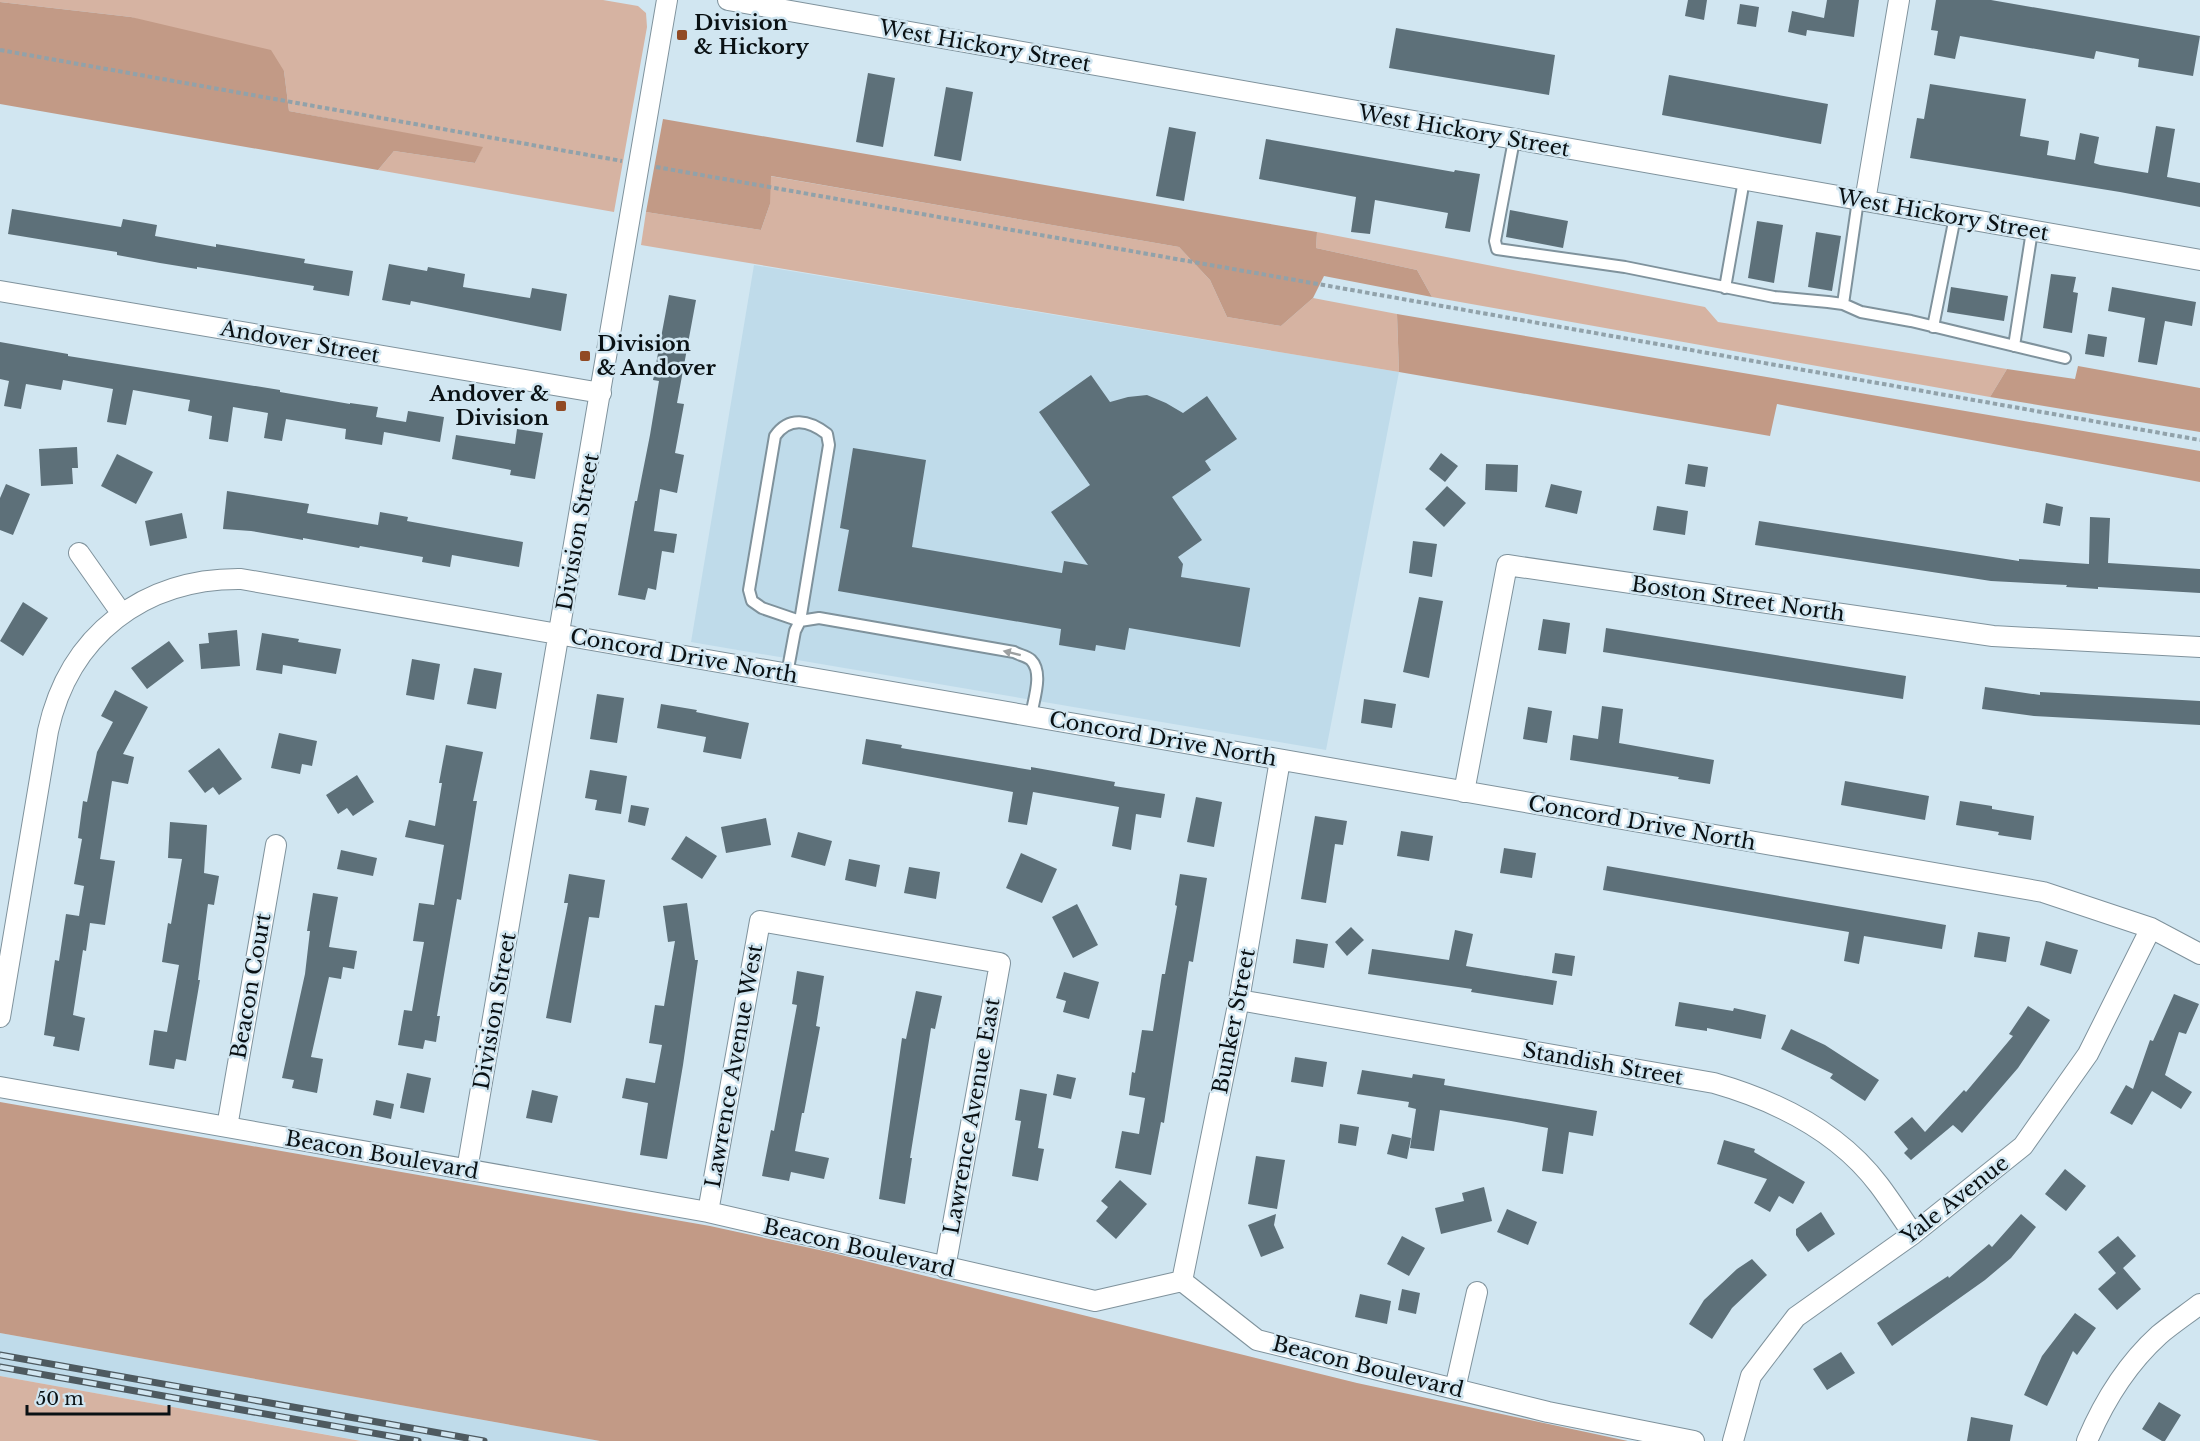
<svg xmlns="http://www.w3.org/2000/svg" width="2200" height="1441" viewBox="0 0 2200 1441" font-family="'Libre Baskerville',serif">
<rect width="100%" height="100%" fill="#d1e6f1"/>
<path fill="#bfdbea" d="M754 265 1399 372 1326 750 691 642Z
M0 1333 600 1441H362L0 1376Z"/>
<path fill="#d6b3a2" d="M0 0H603L638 6 646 13 647 27 614 212 378 170 394 151 475 163 482 148 289 111 284 71 131 17 0 2Z
M770 176 1179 247 1210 280 1227 317 1281 326 1313 298 1397 314 1399 372 641 245 646 212 761 230 770 204Z
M1317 232 1705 307 1718 322 2007 369 1990 397 1432 297 1417 270 1316 248Z
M0 1376 361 1441H0Z"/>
<path fill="#c29a86" d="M0 2 131 17 271 50 284 71 289 111 483 147 475 163 394 151 378 170 0 104Z
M663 119 1317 232 1316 248 1417 270 1432 297 1324 276 1313 298 1281 326 1227 317 1210 280 1179 247 771 176 770 204 761 230 646 212Z
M1397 314 2200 451V482L1777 404 1770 436 1399 372Z
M2078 366 2200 388V432L1990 397 2007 369 2075 379Z
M0 1102 710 1226 833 1253 1357 1383 1628 1441H600L0 1333Z"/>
<path fill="#5d7079" d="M1688 0H1707L1704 20 1685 16Z
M1827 0H1859L1854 37 1807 30 1806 36 1788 32 1792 11 1824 18Z
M1936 0H1991L2200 36 2193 76 2138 67 2139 59 2096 51 2094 59 1960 36 1955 59 1934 55 1938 31 1931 30Z
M1740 4 1759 7 1756 27 1737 24Z
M1396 28 1555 55 1549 95 1389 68Z
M868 73 895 78 883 147 856 142Z
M1669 75 1828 104 1821 144 1662 115Z
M1930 84 2026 99 2020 136 2049 141 2047 155 2075 160 2080 133 2099 137 2094 163 2100 165 2148 173 2156 126 2175 129 2167 177 2200 183V207L2120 192 1910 158 1917 118 1924 119Z
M946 87 973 92 961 161 934 156Z
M1169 127 1196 132 1184 201 1156 196Z
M1266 139 1454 172 1455 170 1480 174 1470 232 1445 228 1448 213 1375 200 1370 234 1351 232 1356 197 1259 179Z
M12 209 121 227 123 219 157 225 155 236 216 247V244L305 259 304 263 353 271 349 296 313 290 314 286 197 267V269L160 263 117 255V252L8 234Z
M1510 210 1568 221 1563 248 1506 237Z
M1757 221 1783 225 1774 283 1748 278Z
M1816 232 1841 236 1832 291 1808 287Z
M389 264 427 271 428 267 465 274 463 287 530 298 532 288 567 294 561 331 411 301 410 305 382 300Z
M2051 274 2076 277 2073 292 2078 293 2072 333 2043 328Z
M1951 287 2008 296 2004 321 1947 312Z
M2112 287 2196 302 2192 326 2165 321 2157 365 2138 362 2145 318 2108 311Z
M669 295 696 300 677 403 684 404 675 453 684 455 677 493 660 489 654 531 677 534 674 553 662 551 656 590 648 588 645 600 618 595 635 501H637L650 435 659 381 653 380Z
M2088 334 2107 337 2104 357 2085 354Z
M0 342 68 354V356L280 390V392L350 404V403L378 407 376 417 406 422 408 411 444 417 440 442 384 432 382 445 345 439 346 429 286 419 282 441 264 438 268 413 233 407 228 442 209 439 212 416 188 411 190 400 133 390 126 425 107 422 113 389 63 380 61 390 26 384 21 409 4 406 9 381 0 379Z
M1091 375 1110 402 1128 397 1147 395 1166 403 1183 413 1207 396 1237 439 1205 461 1211 470 1172 497 1202 540 1178 557 1183 564 1181 577 1250 588 1240 647 1129 628 1125 650 1096 645 1095 651 1059 645 1061 629 838 591 849 530 840 528 853 448 926 460 912 547 1062 573 1064 561 1088 565 1051 512 1090 485 1039 412Z
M517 429 543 433 535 479 510 475 511 470 452 459 456 435 515 444Z
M77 447 78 468H72L73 484 41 486 39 449Z
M1441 453 1458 466 1445 482 1429 469Z
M117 454 153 472 136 504 101 486Z
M1486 464 1518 465 1517 492 1485 490Z
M1688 464 1708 467 1705 487 1685 484Z
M6 484 30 494 13 535 0 530V498Z
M1551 484 1582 491 1577 514 1545 507Z
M1447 486 1466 503 1444 527 1425 509Z
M227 491 309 504 307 513 378 525 380 512 408 517 407 521 523 542 519 567 452 555 450 567 422 562 423 557 360 546 359 548 303 538V540L251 531 223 529Z
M2046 503 2063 507 2060 526 2043 523Z
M1657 506 1688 511 1685 535 1653 530Z
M182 513 187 538 150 546 145 521Z
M2090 517 2110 518 2108 563 2200 569V593L2098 587V589L2066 587 2067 585 1991 581 1755 545 1759 521 2019 561V559L2089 564Z
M1413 541 1437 544 1432 577 1409 573Z
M1419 597 1443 601 1429 678 1403 672Z
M23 602 48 618 23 656 0 641Z
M1543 619 1570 623 1566 654 1538 650Z
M1606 628 1906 676 1903 699 1603 652Z
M237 630 240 666 201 669 199 644 209 643 208 633Z
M262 633 299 639 298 642 341 649 336 674 283 665 282 674 256 670Z
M169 641 184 661 147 689 131 668Z
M412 659 440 664 434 700 406 695Z
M474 668 502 673 496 709 467 704Z
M1985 687 2040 695V692L2200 701V725L2034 716 1982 709Z
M115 690 148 707 123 754 134 757 128 784 112 781 100 859 115 861 105 925 90 923 86 951 83 950 73 1015 85 1018 79 1051 53 1046 55 1037 44 1035 55 960 59 961 66 914 79 916 84 886 74 884 82 839 78 838 83 801 87 802 97 752 113 722 101 716Z
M597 694 624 698 617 743 590 739Z
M1364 699 1396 704 1392 728 1361 723Z
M661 704 697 710 696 712 749 723 741 759 703 752 706 737 657 728Z
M1602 706 1623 709 1619 743 1714 760 1710 784 1678 779 1679 777 1570 760 1573 735 1598 739Z
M1528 707 1552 711 1547 743 1523 739Z
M279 733 317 741 312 766 302 764 300 774 271 768Z
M866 739 902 745 901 748 1031 770V767L1115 782 1114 786 1165 794 1161 818 1136 814 1131 850 1112 846 1119 807 1033 792 1027 825 1008 822 1013 792 862 764Z
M446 745 483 752 473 801H477L461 900 457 899 446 963 437 1016H440L436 1042 425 1040 423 1049 398 1045 404 1010 412 1011 424 942 413 941 419 903 434 905 444 845 405 837 409 820 435 826 442 783H439Z
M219 748 242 779 219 795 213 787 205 793 188 771Z
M590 770 627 776 621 814 595 810 597 800 585 798Z
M357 775 374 802 353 816 347 808 338 814 326 795Z
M1845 781 1929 796 1925 820 1841 805Z
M1196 797 1222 802 1214 847 1187 842Z
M1960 801 1992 806V809L2034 816 2031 840 1998 835 1999 832 1956 825Z
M631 805 649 808 645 826 628 822Z
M1315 816 1347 821 1343 845 1335 844 1326 903 1301 899Z
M766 818 771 845 726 853 721 827Z
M170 822 207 825 204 873 219 876 214 905 208 904 198 980H200L186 1061 176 1059 174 1069 149 1065 154 1030 167 1032 179 965 162 962 168 923 171 924 182 859 168 858Z
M1401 831 1433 836 1429 861 1397 856Z
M798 832 832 841 825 866 791 857Z
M686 836 717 856 702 879 671 859Z
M1504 848 1536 853 1532 878 1500 873Z
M341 850 377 858 373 876 337 869Z
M1021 853 1057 869 1042 903 1006 888Z
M849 859 880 865 876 887 845 880Z
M1607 866 1946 925 1942 949 1864 936 1859 964 1844 961 1849 932 1603 890Z
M909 867 940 872 936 899 904 893Z
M569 874 605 880 599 918 589 917 571 1023 546 1018 568 903H564Z
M1180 874 1207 878 1193 962 1189 961 1164 1123 1161 1122 1151 1175 1115 1168 1122 1131 1139 1134 1145 1098 1129 1095 1132 1072 1135 1073 1142 1030 1153 1031 1162 974H1165L1177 906 1175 905Z
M313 893 338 897 329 947 357 951 354 969 343 967 341 979 329 977 311 1057 323 1059 317 1093 292 1088 294 1080 282 1078 305 974 310 931H307Z
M687 903 695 960H698L683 1065 667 1159 640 1155 648 1103 622 1098 626 1078 655 1083 662 1045 649 1043 655 1005 664 1006 675 941 668 942 663 906Z
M1077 904 1098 945 1073 958 1052 917Z
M1351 927 1364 940 1347 956 1335 942Z
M1455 930 1473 934 1466 966 1557 981 1553 1005 1471 992 1472 989 1368 974 1372 949 1449 960Z
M1978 932 2010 937 2006 962 1974 957Z
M1296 939 1328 944 1324 968 1293 963Z
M2046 941 2078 950 2071 974 2040 965Z
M1555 953 1575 956 1572 976 1552 973Z
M797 971 824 976 816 1026 820 1027 804 1113H802L795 1151 829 1158 824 1179 791 1172 789 1181 762 1176 771 1130 774 1131 797 1005 792 1004Z
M1064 972 1099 982 1089 1019 1063 1012 1066 1001 1056 998Z
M916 991 942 996 935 1029 931 1028 910 1158H912L905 1204 879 1199 902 1038 906 1039Z
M2174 994 2199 1004 2186 1034 2179 1032 2165 1075 2192 1092 2181 1109 2152 1091 2132 1125 2110 1113 2126 1085 2133 1089 2150 1040 2153 1041Z
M1679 1002 1733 1011 1734 1008 1766 1015 1761 1039 1707 1028V1031L1675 1026Z
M2028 1006 2050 1020 2018 1068 1962 1133 1953 1125 1911 1160 1904 1153 1908 1149 1894 1132 1912 1117 1925 1132 1964 1090 1966 1092 2013 1036 2009 1034Z
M1791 1029 1825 1045 1879 1080 1865 1101 1830 1078 1833 1074 1781 1049Z
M1295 1057 1327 1062 1323 1087 1291 1082Z
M1362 1070 1412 1078 1413 1074 1445 1079 1444 1085 1597 1111 1593 1136 1569 1132 1563 1174 1542 1171 1548 1128 1511 1121 1440 1110 1434 1151 1410 1148 1416 1109 1408 1107 1409 1102 1357 1094Z
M407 1073 431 1078 424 1113 400 1108Z
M1057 1074 1076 1078 1071 1099 1053 1095Z
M1020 1089 1047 1094 1038 1148 1044 1149 1038 1181 1012 1176 1021 1121 1015 1120Z
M532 1090 558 1096 552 1123 526 1118Z
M376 1100 394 1104 391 1119 373 1115Z
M1340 1124 1359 1127 1356 1146 1338 1143Z
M1392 1134 1411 1138 1407 1159 1387 1154Z
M1724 1140 1755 1149 1754 1152 1805 1182 1793 1204 1779 1196 1770 1212 1754 1203 1767 1179 1717 1164Z
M1256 1156 1285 1160 1277 1209 1248 1204Z
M2065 1169 2086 1186 2066 1211 2045 1194Z
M1120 1180 1147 1204 1116 1239 1096 1221 1108 1207 1101 1201Z
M1484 1187 1492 1221 1441 1234 1435 1208 1464 1201 1462 1193Z
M1507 1209 1537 1222 1528 1245 1497 1232Z
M1821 1212 1835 1234 1808 1252 1796 1235V1229Z
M1276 1214 1274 1225 1284 1248 1261 1257 1248 1225Z
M2021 1214 2036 1227 2011 1258 1985 1280 1892 1346 1877 1323 1948 1276 1949 1278 1989 1244 1992 1247Z
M1402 1236 1425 1248 1409 1276 1387 1264Z
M2118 1236 2136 1256 2123 1268 2141 1289 2117 1310 2098 1289 2116 1273 2098 1252Z
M1752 1259 1767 1275 1732 1308 1712 1339 1689 1324 1704 1300 1737 1269Z
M1402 1289 1420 1293 1416 1314 1398 1310Z
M1360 1294 1391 1301 1387 1324 1355 1317Z
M2075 1313 2096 1328 2077 1355 2073 1351 2047 1406 2024 1395 2042 1356Z
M1841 1352 1855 1373 1827 1390 1813 1369Z
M2159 1402 2181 1415 2165 1441H2162L2142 1429Z
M1971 1417 2013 1425 2010 1441H1967Z"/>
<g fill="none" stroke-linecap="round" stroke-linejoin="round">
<g stroke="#7f929c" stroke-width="14">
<path id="lane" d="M1514 140 1495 241 1497 249 1625 267 1774 297 1828 302 1843 304 1861 312 1911 321 2065 358
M1725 288 1744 180
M1843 304 1858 200
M1933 327 1955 217
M2014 346 2032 231
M787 674 795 631 800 621 829 445 827 434C809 420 789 416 775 436L749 590 752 601 762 608 800 621 819 618 1014 652C1019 655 1027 656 1031 660 1044 673 1033 701 1031 716"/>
</g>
<g stroke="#7f929c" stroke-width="22">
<path id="street" d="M728 0 2200 260
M1865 201 1899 0
M0 291 601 393
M79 553 122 614
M1464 792 1507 565 1993 636 2200 647
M1239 1000 1714 1083C1777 1101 1839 1132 1879 1185 1891 1201 1902 1218 1913 1234
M0 1017 48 731C69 635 144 578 241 579L2043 892 2151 928 2200 954
M0 1087 708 1212 1095 1301 1182 1281 1257 1340 1548 1412 1694 1441
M227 1127 276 845
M467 1170 667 0
M708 1212 760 921 1000 963 945 1268
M1182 1281 1239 1000 1280 760
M1455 1389 1477 1292
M1733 1441 1751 1376 1796 1317 1913 1234 2023 1146 2088 1054 2151 928
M2087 1441C2104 1401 2127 1364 2159 1335 2172 1324 2187 1314 2200 1304"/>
</g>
<path stroke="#91a2aa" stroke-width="4" stroke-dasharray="4.5 3" stroke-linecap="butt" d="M0 50 622 161
M656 167 2200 440"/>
<use href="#lane" stroke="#fff" stroke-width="10"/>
<use href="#street" stroke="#fff" stroke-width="20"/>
<g stroke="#4e5a60" stroke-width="7">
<path id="rail" d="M0 1355 484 1441
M0 1367 418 1441"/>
</g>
<use href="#rail" stroke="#d1e6f1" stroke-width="4.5" stroke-dasharray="14" stroke-linecap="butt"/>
</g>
<defs><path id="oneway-solid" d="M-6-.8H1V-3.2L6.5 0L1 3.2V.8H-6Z" transform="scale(1.5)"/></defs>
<use fill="#9da0a1" href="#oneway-solid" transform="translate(1012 653) rotate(-166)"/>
<g fill="#914a24" stroke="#d1e6f1" stroke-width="2">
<rect x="676" y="29" width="12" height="12" rx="3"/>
<rect x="579" y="350" width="12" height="12" rx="3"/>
<rect x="555" y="400" width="12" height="12" rx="3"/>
</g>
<g text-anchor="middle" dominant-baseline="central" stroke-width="5" stroke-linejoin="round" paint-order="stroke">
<g font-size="21" font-weight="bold" fill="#0a1114" stroke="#d1e6f1" text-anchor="start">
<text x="694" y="23">Division<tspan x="694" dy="24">&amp; Hickory</tspan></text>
<text x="597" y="344">Division<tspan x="597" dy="24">&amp; Andover</tspan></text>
<text x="549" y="394" text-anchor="end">Andover &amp;<tspan x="549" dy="24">Division</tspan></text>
</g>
<g font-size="21" fill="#0a1114" stroke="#d1e6f1">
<text transform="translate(985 46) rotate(10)">West Hickory Street</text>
<text transform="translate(1464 131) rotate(10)">West Hickory Street</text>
<text transform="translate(1943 215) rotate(10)">West Hickory Street</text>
<text transform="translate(300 342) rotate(10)">Andover Street</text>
<text transform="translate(578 532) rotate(-80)">Division Street</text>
<text transform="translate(1738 599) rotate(8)">Boston Street North</text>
<text transform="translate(684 656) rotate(10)">Concord Drive North</text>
<text transform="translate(1163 739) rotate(10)">Concord Drive North</text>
<text transform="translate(1642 823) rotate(10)">Concord Drive North</text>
<text transform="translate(251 986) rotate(-80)">Beacon Court</text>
<text transform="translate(495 1011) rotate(-80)">Division Street</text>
<text transform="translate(1234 1021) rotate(-79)">Bunker Street</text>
<text transform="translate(1603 1064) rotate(10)">Standish Street</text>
<text transform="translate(734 1066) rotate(-80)">Lawrence Avenue West</text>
<text transform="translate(972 1116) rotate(-80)">Lawrence Avenue East</text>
<text transform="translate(382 1155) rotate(10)">Beacon Boulevard</text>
<text transform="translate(1955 1200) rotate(-38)">Yale Avenue</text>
<text transform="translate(859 1248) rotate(13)">Beacon Boulevard</text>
<text transform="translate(1368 1367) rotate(14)">Beacon Boulevard</text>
</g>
</g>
<path d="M27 1405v9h142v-9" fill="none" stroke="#0a1114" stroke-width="3"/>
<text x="36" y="1405" font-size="18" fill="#0a1114" stroke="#d1e6f1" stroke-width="4.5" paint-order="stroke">50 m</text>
</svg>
